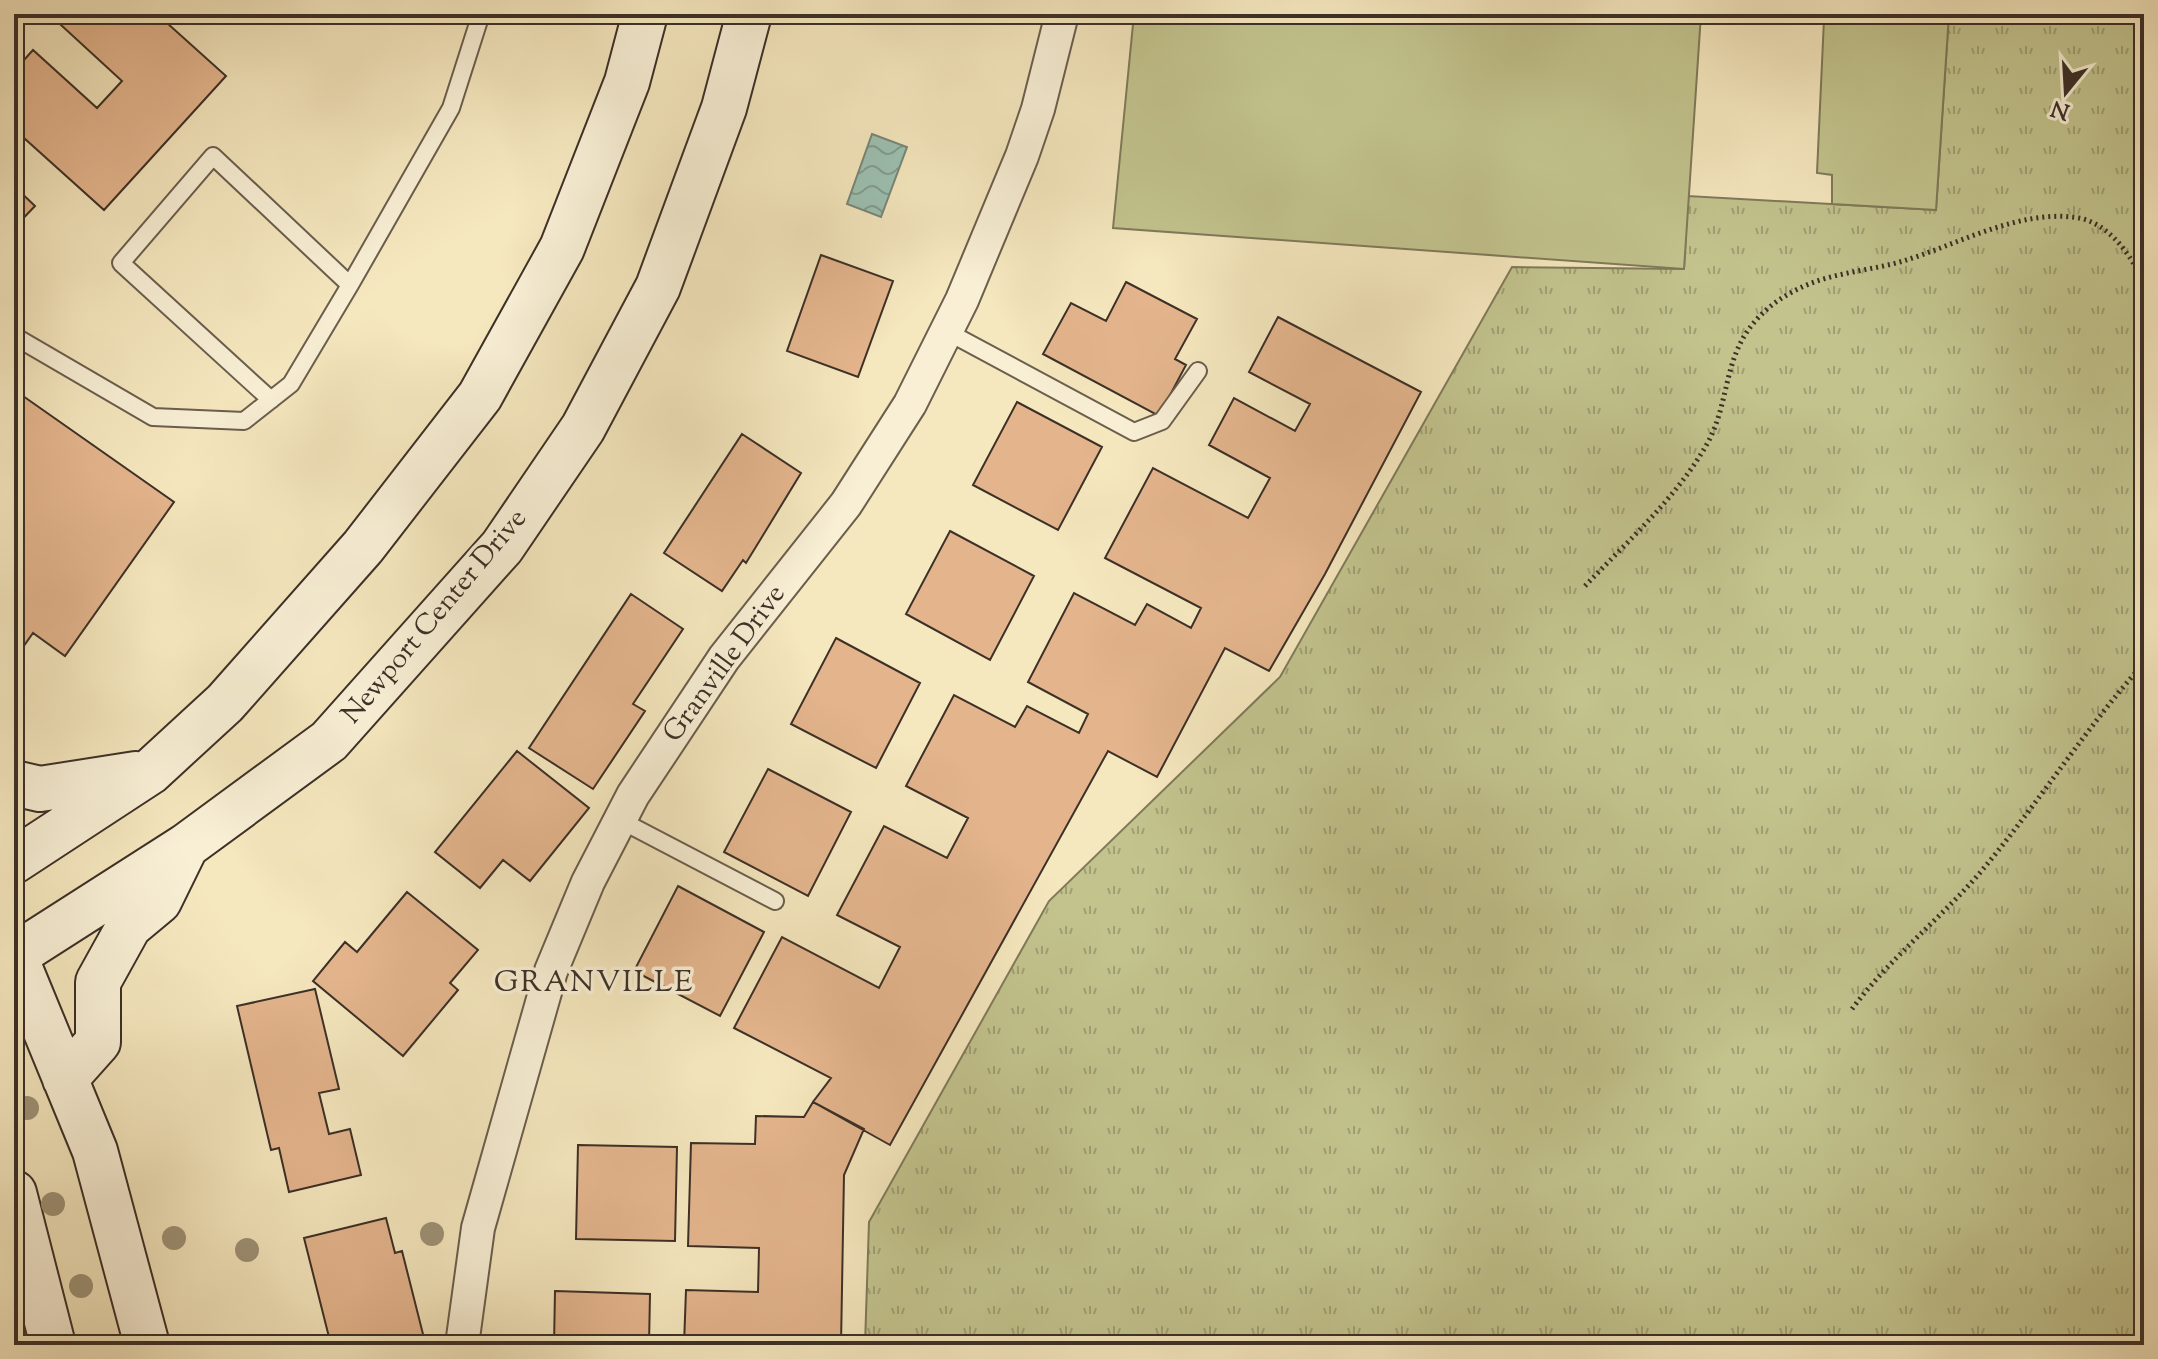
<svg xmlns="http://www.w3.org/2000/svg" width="2158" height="1359" viewBox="0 0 2158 1359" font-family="'Sorts Mill Goudy',serif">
<defs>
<pattern id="grass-tufts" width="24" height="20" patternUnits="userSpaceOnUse" patternTransform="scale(2)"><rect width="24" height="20" fill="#c2c38d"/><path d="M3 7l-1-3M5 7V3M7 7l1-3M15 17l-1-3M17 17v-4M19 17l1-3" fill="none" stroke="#9f9f73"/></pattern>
<pattern id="water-waves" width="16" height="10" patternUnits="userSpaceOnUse" patternTransform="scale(2)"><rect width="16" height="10" fill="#9cc0b1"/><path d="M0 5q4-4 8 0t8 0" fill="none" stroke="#809c90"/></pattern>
</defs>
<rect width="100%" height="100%" fill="#f5e7be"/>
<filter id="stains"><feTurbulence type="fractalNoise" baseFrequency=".0025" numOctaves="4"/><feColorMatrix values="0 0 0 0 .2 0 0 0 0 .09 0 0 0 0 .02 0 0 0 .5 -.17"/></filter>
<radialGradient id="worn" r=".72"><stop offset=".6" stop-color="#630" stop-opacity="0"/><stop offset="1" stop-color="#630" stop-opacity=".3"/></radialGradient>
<path fill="url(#grass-tufts)" stroke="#7f7a5a" stroke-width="2" d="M1949 14 2144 15V1345H865L869 1222 1049 901 1280 677 1512 267 1684 269 1688 196 1936 210Z"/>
<path fill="#c2c38d" stroke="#7f7a5a" stroke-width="2" d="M1134 14H1701L1684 269 1113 228Z
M1843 14H1949L1936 210 1832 204V175L1817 173 1824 19Z"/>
<path fill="url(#water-waves)" stroke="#76867a" stroke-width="2" d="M872 134 907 147 881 217 847 204Z"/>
<path fill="#e4b58d" stroke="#3c3027" stroke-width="2" d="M49 14H157L226 76 104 210 14 129V71L33 50 97 108 122 81Z
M14 186 35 206 14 228Z
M821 255 893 281 858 377 787 351Z
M1126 282 1197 319 1175 359 1186 365 1159 416 1043 354 1071 303 1106 321Z
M1278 317 1421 392 1325 574 1269 671 1225 648 1157 777 1108 751 890 1145 813 1102 831 1078 734 1028 782 937 879 988 900 947 837 915 884 826 947 858 968 818 906 786 954 695 1015 727 1027 706 1079 733 1088 714 1028 682 1074 593 1135 625 1147 604 1191 628 1201 608 1105 558 1153 468 1248 518 1270 478 1209 445 1234 398 1295 431 1310 404 1249 372Z
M23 396 174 502 65 656 33 633 14 660V409Z
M1017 402 1102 447 1058 530 973 485Z
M742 434 801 473 746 563 743 560 722 591 664 553Z
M950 531 1034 576 990 660 906 614Z
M631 594 683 629 633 704 645 711 593 789 529 748Z
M836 638 920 683 876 768 791 724Z
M517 751 589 808 530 881 503 860 480 888 435 852Z
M768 769 851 812 808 896 724 852Z
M678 886 764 932 720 1016 634 971Z
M407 892 478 950 450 983 458 990 403 1056 313 981 345 942 357 952Z
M315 989 339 1089 319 1093 329 1134 350 1129 361 1175 289 1192 279 1148 271 1150 237 1006Z
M813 1102 864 1129 844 1175 841 1345H684L686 1290 758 1292 759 1248 688 1246 691 1143 755 1144 756 1116 804 1117Z
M578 1145 677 1147 675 1241 576 1239Z
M386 1218 395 1253 402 1251 425 1342 331 1345 304 1238Z
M555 1291 650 1294 649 1345H554Z"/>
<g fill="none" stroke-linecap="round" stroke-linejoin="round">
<g stroke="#6a5e4d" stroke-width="20">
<path id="service" d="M946 331 1134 432 1162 421 1198 371
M14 336 153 417 244 421 291 384 350 285 451 108 481 14
M271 400 121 263 213 156 350 285
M620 820 775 901"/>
</g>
<g stroke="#6a5e4d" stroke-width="36">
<path id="minor" d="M462 1345 478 1228 551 971 588 882 633 795 724 658 846 504 910 404 962 300 1022 156 1038 109 1062 14"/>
</g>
<g stroke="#3c3027" stroke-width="48">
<path id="secondary" d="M14 783 40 789 136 774
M14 861 150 772 225 703 363 547 480 396 562 248 627 82 645 14
M14 954 95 1151 147 1345
M14 956 186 846 329 741 502 547 583 428 658 287 724 108 749 14
M65 1079 98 1042V982L129 926 159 901 186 846
M14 1193 53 1345"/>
</g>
<path stroke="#3c3027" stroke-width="5" stroke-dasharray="2 4" stroke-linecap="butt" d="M1585 586C1627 542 1677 497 1707 444 1731 401 1722 355 1759 317 1773 302 1790 292 1809 284 1839 272 1873 270 1903 261 1957 245 2021 208 2079 218 2110 224 2133 257 2144 285
M1852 1009C1890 958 1937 922 1978 875 2036 807 2084 730 2144 663"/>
<use href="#service" stroke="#f8efd5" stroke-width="16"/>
<use href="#minor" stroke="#f8efd5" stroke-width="32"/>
<use href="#secondary" stroke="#f8efd5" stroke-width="44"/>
</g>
<g fill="#9e9276">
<circle cx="27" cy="1108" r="12"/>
<circle cx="53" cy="1204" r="12"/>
<circle cx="432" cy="1234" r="12"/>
<circle cx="174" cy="1238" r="12"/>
<circle cx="247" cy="1250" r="12"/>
<circle cx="81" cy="1286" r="12"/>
</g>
<g text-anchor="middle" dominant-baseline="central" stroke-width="7" stroke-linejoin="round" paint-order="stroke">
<g font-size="28" fill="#3c3027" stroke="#f8efd5">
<text transform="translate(435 617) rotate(-50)">Newport Center Drive</text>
<text transform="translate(725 664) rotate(-54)">Granville Drive</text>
</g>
<g font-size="30" letter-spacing="2" fill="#3c3027" stroke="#f8efd5">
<text x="594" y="983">GRANVILLE</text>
</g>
</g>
<rect width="2158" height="1359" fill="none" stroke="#f5e7be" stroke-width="48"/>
<rect x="16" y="16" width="2126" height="1327" fill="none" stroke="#3c3027" stroke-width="4"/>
<rect x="24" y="24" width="2110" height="1311" fill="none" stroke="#3c3027" stroke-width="2"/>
<g transform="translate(2066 92) rotate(198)" stroke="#f8efd5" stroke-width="6" paint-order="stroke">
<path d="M0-6L14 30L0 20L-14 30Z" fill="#3c3027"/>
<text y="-12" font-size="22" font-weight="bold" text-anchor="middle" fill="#3c3027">N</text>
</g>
<rect width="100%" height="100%" filter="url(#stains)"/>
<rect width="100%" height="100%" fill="url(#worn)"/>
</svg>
